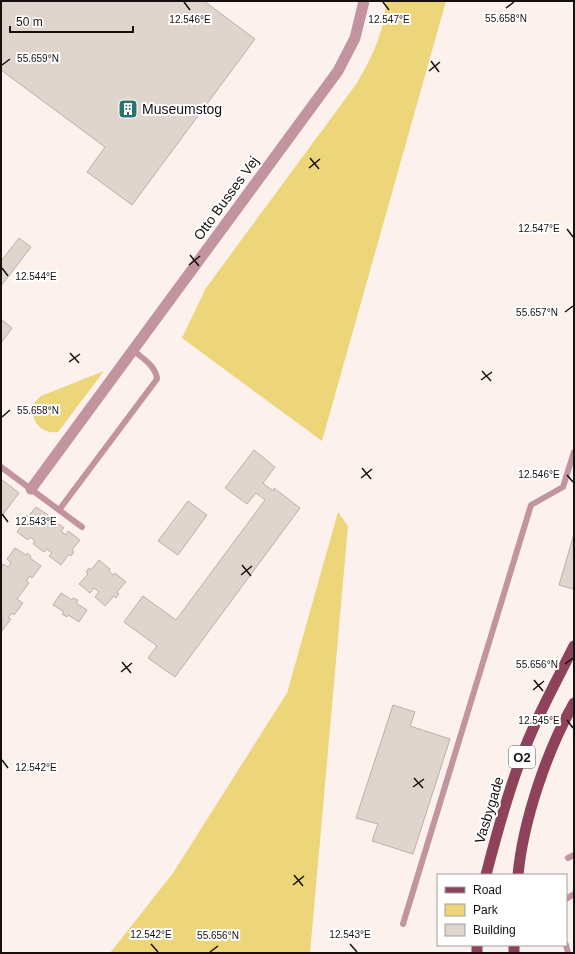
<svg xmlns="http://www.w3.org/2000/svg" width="575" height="954" viewBox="0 0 575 954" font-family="Helvetica,sans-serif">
<rect width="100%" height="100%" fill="#fdf1ee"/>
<path fill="#edd579" d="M386 1H446L322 441 182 338 206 288 357 83C372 57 385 31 386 1Z
M104 371 58 432C37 435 23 410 41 396Z
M338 512 348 526 310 953H110L173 873 287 693Z"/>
<path fill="#e0d5cc" stroke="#bbb1a8" d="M1 1H204L255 39 132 205 87 172 105 147 1 70Z
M19 238 31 247 1 286V261Z
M1 319 12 328 1 343Z
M254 450 275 467 263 483 273 491 274 488 300 508 175 677 148 658 157 646 124 622 143 596 176 620 265 500 256 493 247 504 225 488Z
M1 479 19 493 1 517Z
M188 501 207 515 178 555 158 541Z
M36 507 48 515 44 519 49 523 52 519 64 528 61 531 66 535 68 531 80 540 72 550 74 552 71 556 69 554 61 565 49 556 52 553 47 549 44 552 33 544 35 541 30 537 28 540 17 532 25 521 23 519 26 515 28 517Z
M574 534V585L573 589 559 585Z
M15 548 26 555 27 553 31 556 30 558 41 566 32 578 30 576 26 581 29 583 17 599 23 603 14 615 12 613 8 618 11 619 2 631 1 567 3 564 8 567 11 563 7 559Z
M99 560 110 569 109 571 113 575 115 573 126 582 117 592 119 594 116 598 114 596 105 606 95 597 99 592 94 588 90 593 79 584 88 574 86 572 89 568 91 570Z
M61 593 72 600 73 598 78 600 76 603 87 610 79 622 68 615 67 617 62 614 64 612 53 605Z
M393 705 415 712 410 726 450 739 413 854 372 841 378 824 356 818Z"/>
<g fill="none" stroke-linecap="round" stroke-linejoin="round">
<path stroke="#c1949f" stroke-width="6" d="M1 467 82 527
M59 510 157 379C156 366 142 358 133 350
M568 858 574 855
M566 899 574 894
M403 924 531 505 563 487 574 452
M566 945 568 953"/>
<path stroke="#c1949f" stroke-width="11" d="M31 489 338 71 355 38 364 1"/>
<path stroke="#8f435a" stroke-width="11" d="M486 875C496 836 506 799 520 761 534 722 555 684 574 646
M518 875C523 821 547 750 574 703
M477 953V945
M514 953V945"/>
</g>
<path fill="none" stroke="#161110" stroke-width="1.5" d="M184 2 190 10M383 2 389 10M506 8 514 2M431 61 439 72M2 65 10 59M429 71 440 62M310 158 319 169M309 168 320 159M567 229 573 237M190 255 199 266M189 265 200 256M2 268 8 276M565 312 573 306M70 353 79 363M69 362 80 354M482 371 491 381M481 380 492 372M2 417 10 410M362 468 371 479M567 475 573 482M361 478 372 469M2 514 8 522M242 565 251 576M241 575 252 566M122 662 131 673M565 664 573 658M121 672 132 663M534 680 543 691M533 690 544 681M567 720 573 728M2 760 8 768M414 778 423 788M413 787 424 779M294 875 303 886M293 885 304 876M151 944 158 952M350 944 357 952M210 952 218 946"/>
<defs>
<g id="building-square" transform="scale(1)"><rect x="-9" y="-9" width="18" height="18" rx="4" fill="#2a726c" stroke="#fff"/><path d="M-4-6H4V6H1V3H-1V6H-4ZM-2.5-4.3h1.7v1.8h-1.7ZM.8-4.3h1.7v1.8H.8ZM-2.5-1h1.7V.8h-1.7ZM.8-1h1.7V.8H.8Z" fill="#fff"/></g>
</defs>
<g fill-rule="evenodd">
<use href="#building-square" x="128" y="109"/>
</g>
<g text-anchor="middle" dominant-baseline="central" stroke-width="4" stroke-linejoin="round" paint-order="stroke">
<rect fill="#fff" stroke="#5c5858" stroke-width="1" x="509" y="746" width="26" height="22" rx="3"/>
<g font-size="13" font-weight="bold" fill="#161110">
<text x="522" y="757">O2</text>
</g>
<g font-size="14" fill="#161110" stroke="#fff" text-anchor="start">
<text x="142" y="109">Museumstog</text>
</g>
<g font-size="14" fill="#161110" stroke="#fff">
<text transform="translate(226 198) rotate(-54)">Otto Busses Vej</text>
<text transform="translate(489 810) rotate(-73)">Vasbygade</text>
</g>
</g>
<g font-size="10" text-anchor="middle" fill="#161110" stroke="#fff" stroke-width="4" stroke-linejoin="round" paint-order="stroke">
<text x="506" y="22">55.658°N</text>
<text x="190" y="23">12.546°E</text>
<text x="389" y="23">12.547°E</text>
<text x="38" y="62">55.659°N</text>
<text x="539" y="232">12.547°E</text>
<text x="36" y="280">12.544°E</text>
<text x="537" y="316">55.657°N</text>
<text x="38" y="414">55.658°N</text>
<text x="539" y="478">12.546°E</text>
<text x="36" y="525">12.543°E</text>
<text x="537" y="668">55.656°N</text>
<text x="539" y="724">12.545°E</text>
<text x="36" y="771">12.542°E</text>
<text x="151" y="938">12.542°E</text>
<text x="350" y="938">12.543°E</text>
<text x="218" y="939">55.656°N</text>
</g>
<rect width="575" height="954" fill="none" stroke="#161110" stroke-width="4"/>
<rect x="437" y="874" width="130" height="72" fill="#ffffff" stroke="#a2a09f"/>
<rect x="445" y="887" width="20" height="6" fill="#8f435a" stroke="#a2a09f"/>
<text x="473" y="894" font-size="12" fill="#161110">Road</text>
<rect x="445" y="904" width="20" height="12" fill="#edd579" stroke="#a2a09f"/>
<text x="473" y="914" font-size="12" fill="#161110">Park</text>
<rect x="445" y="924" width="20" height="12" fill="#e0d5cc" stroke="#a2a09f"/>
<text x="473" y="934" font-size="12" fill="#161110">Building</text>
<path d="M10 26v6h123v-6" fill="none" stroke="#161110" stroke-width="2"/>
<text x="16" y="26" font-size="12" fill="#161110" stroke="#ffffff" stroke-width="3" paint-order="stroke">50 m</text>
</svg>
